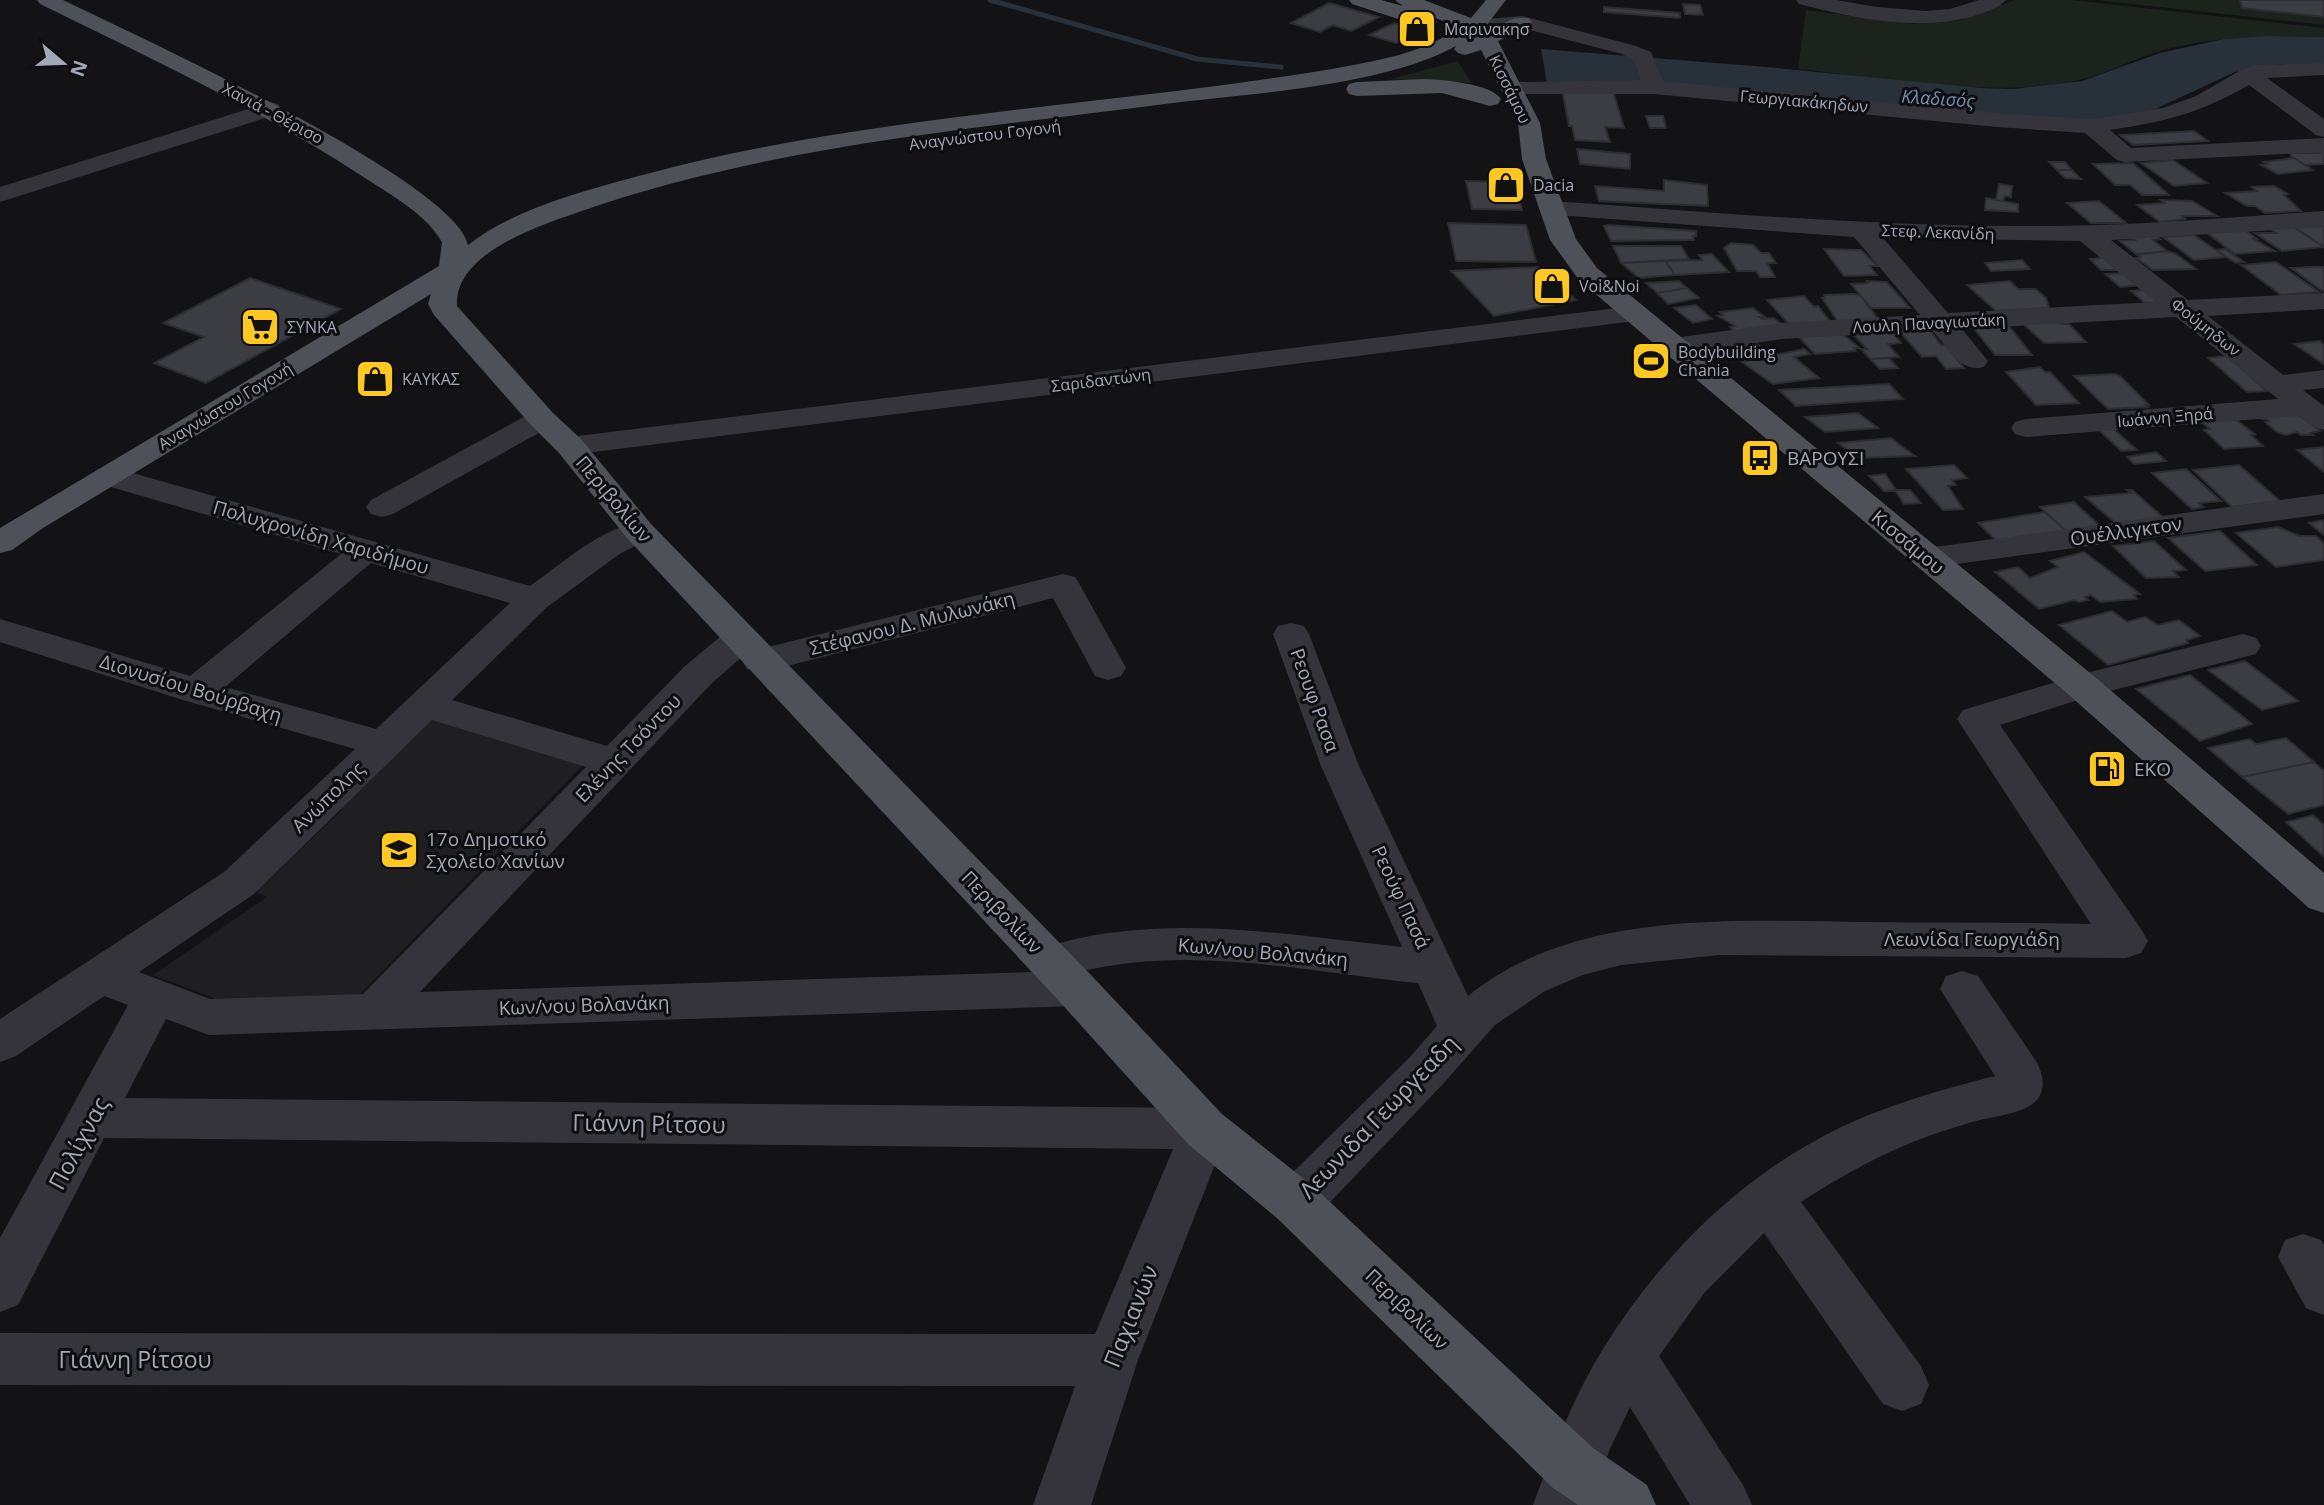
<svg xmlns="http://www.w3.org/2000/svg" width="2324" height="1505" viewBox="0 0 2324 1505" font-family="'Open Sans',sans-serif">
<rect width="100%" height="100%" fill="#131315"/>
<path fill="#1f1f22" d="M428 718 583 765 358 996 222 1001 153 975 267 897 256 892 342 810 336 807Z"/>
<path fill="#1b231c" d="M2015 0H2071L2324 28V37C2268 35 2215 36 2160 51 2133 59 2107 74 2079 80 1992 99 1886 78 1798 69L1806 10 1914 24 1961 20Z
M2096 0H2324V25Z
M1458 61 1471 83 1392 79Z"/>
<path fill="#283039" d="M2266 36 2324 37V64H2281L2235 72 2153 110 2087 120 1547 83 1541 49 1766 67 1981 88 2013 89 2082 81 2160 53 2224 39Z"/>
<g fill="none" stroke-linecap="round" stroke-linejoin="round">
<path stroke="#283039" stroke-width="5" d="M990 0 1197 59 1281 67"/>
</g>
<path fill="#3c3d42" stroke="#2d2d31" stroke-width="2" d="M2240 0H2324V17L2242 8Z
M1329 3 1379 17 1351 31 1333 25 1320 32 1291 23Z
M1683 4 1700 5 1703 15 1685 14Z
M1604 7 1680 13V18L1604 12Z
M1394 23 1422 31 1396 43 1369 35Z
M1562 89 1613 91 1624 128 1605 127 1610 142 1575 140 1572 126H1569Z
M1646 116H1663L1666 128H1650Z
M2194 131 2208 141 2133 145 2120 135Z
M1577 149 1630 154V169L1580 164Z
M2318 151H2324V164L2305 165 2291 156V153H2320Z
M2294 158 2313 170 2278 174 2261 165 2267 164 2263 162Z
M2173 160 2207 183 2174 186 2141 163Z
M2049 162H2065L2072 170H2057Z
M2133 163 2169 195H2142L2130 185H2115L2093 164Z
M2057 170H2072L2081 179 2065 178Z
M1664 180 1707 185 1708 206 1599 201 1595 186 1664 191Z
M1466 181 1515 182 1522 210 1472 209Z
M1999 184 2012 186 2011 197 2005 196 2003 201 1996 200Z
M2274 186 2288 194 2284 195 2301 211 2265 213 2255 206H2247L2225 193 2257 191 2252 187Z
M1986 198 2018 204V212L1985 210Z
M2161 200 2192 201 2217 216H2182L2185 219 2160 222 2137 205 2165 203Z
M2099 201 2126 223H2091L2067 203Z
M1448 223 1526 225 1536 262 1456 261Z
M1608 225 1696 231V236H1693L1694 240 1611 241 1604 226Z
M2324 225V247L2295 228Z
M2294 227 2324 247 2282 251 2255 233H2276L2271 229Z
M2245 230 2257 239H2254L2275 251 2235 254 2207 233Z
M2154 234 2160 239 2153 240 2167 251 2136 254 2120 241 2135 240 2129 235Z
M2194 235 2226 257 2194 260 2163 237Z
M1731 243 1753 245 1761 253H1769L1776 263H1767L1775 277H1760L1756 271H1737L1724 248Z
M1613 246H1681L1689 259 1621 263Z
M1824 249 1861 250 1878 266H1870L1877 275 1844 276Z
M2225 249 2244 262 2236 263 2216 250Z
M2167 251 2176 254 2196 269 2153 270 2136 258 2140 257 2137 255Z
M1712 254 1729 272 1675 275 1665 261 1702 260 1699 255Z
M2110 257 2125 270H2101L2090 259Z
M2022 260 2030 269 1991 271 1985 263Z
M1665 261 1675 275 1639 278 1621 263Z
M2276 262 2319 292 2281 295 2241 265Z
M1538 267 1576 300 1494 316 1451 271Z
M2310 267H2324V292L2291 268Z
M2130 273 2142 285 2120 287 2105 274Z
M250 278 341 309 206 383 154 363 204 337 163 323Z
M1679 281 1687 288 1657 293 1646 283Z
M1867 281 1887 282 1910 308H1871L1851 284 1868 283Z
M2010 281 2018 289H2036L2046 298 2049 308 1996 311 1967 285Z
M1687 288 1699 298 1668 304 1657 293Z
M2156 289 2170 302 2145 303 2131 291Z
M1855 294 1861 296 1878 319 1838 322 1822 298H1825L1824 295Z
M1804 296 1814 307 1818 306 1832 324 1792 328 1767 300Z
M1696 305 1712 319 1693 323 1674 308Z
M1753 308 1765 317H1759L1762 319 1774 318 1783 326 1739 335 1730 327 1735 326 1718 316 1723 315 1720 312Z
M2019 320H2056L2061 324H2069L2086 342 2044 343Z
M1972 326H2009L2032 355H1995Z
M1837 330 1860 348H1854L1856 351 1815 354 1796 334Z
M1930 330 1941 345H1946L1964 368 1946 369 1936 356 1922 357 1899 331Z
M1850 331 1894 333 1901 343 1888 344 1899 357 1870 359 1861 349H1867Z
M1751 339 1772 356 1742 362 1721 344Z
M2320 341 2324 345V364L2294 344Z
M1804 349 1810 354 1794 357 1819 378 1773 384 1742 362Z
M2227 356 2267 391 2247 392 2208 358Z
M1889 358 1898 368 1880 369 1870 359Z
M2040 367 2045 372H2050L2079 403 2036 405 2006 372Z
M2115 374 2120 376 2149 405H2146L2148 407 2108 409 2074 376Z
M1889 384 1903 399 1796 406 1779 390Z
M2292 409 2320 431 2310 433 2313 435H2301L2297 432 2286 435 2277 432 2265 422 2269 421 2266 419H2261Z
M1858 413 1878 428 1825 432 1805 417Z
M2229 415 2255 434 2251 435 2263 446 2224 449 2204 430 2210 429 2197 418Z
M2107 423 2137 450 2121 451 2093 424Z
M1891 438 1915 456 1858 458 1838 443Z
M2324 447V472L2297 450Z
M2156 452 2166 461 2134 464 2127 457Z
M1954 465 1967 478 1952 480 1956 485 1948 486 1963 509 1943 510 1906 469Z
M2239 465 2280 501 2232 507 2193 470Z
M2186 469 2221 501 2199 503 2204 507 2192 509 2152 473Z
M1885 474 1896 490 1884 491 1869 476Z
M1895 490H1910L1921 503 1904 504Z
M2127 490H2132L2165 519 2119 526 2085 497 2131 493Z
M2074 502 2100 526 2066 531 2040 507Z
M2045 512 2067 532 2000 544 1978 523Z
M2324 520V535L2309 523Z
M2278 527 2300 536H2316L2324 543V560L2276 567 2236 533Z
M2220 531 2257 565 2205 571 2168 538Z
M2154 541 2186 570 2173 571 2179 577 2146 578 2113 546Z
M2084 552 2140 594 2134 595 2137 599 2100 602 2091 595 2085 597 2088 600 2079 602 2074 600 2039 609 1995 572 2018 567 2030 578 2058 567 2050 561Z
M2112 611 2127 622 2145 617 2158 625 2179 620 2200 636 2186 640 2188 643 2108 665 2059 625Z
M2245 661 2298 701 2262 710 2208 670Z
M2190 675 2252 724 2200 741 2136 689Z
M2286 738 2314 762 2242 777 2208 748 2250 739 2256 744Z
M2314 762 2324 771V805L2288 814 2242 777Z
M2313 815 2324 825V857L2286 822Z"/>
<g fill="none" stroke-linecap="round" stroke-linejoin="round">
<path fill="#34343a" fill-rule="evenodd" d="M1796 0H1836L1877 7 1926 11 1950 9 1979 0H2006C2001 6 1995 8 1988 11 1929 35 1858 19 1799 4Z
M1522 16 1636 46 1651 52 1663 81 1997 113 2091 119 2163 108 2196 96 2241 70 2256 65 2324 63V75L2267 78 2324 119V137L2316 135 2249 85C2197 114 2168 121 2110 130L2131 148 2324 138V152L2125 162 2117 160 2085 133 1997 127 1654 94H1526L1518 92 1515 87 1518 82 1641 80 1634 61 1622 54 1522 28 1472 32 1465 30 1462 26 1465 22 1472 20Z
M270 102 278 104 281 109 278 114 0 202V187Z
M1552 201C1709 212 1865 226 2022 226 2123 227 2224 218 2324 211V227L2111 240 2188 300 2324 293V309L2208 316 2283 375 2324 370V388L2303 390 2324 406V430L2313 427 2298 416 2026 437 2015 434 2011 428 2015 422 2026 419 2278 399 2176 317 1962 329 1988 361 1984 367C1960 373 1948 348 1933 331L1782 339 1674 356 1664 353 1660 347 1664 341 1674 338 1782 323 1920 315 1854 237 1543 214 1539 209 1543 204ZM1883 238 2080 241 2156 302 1948 313Z
M1633 306 1643 308 1647 314 1643 320 570 455 559 453 555 446 559 439 570 437Z
M542 410 553 413 557 419 553 425 393 514 382 517 371 514 366 507 371 500 531 413Z
M108 466 530 586C559 566 615 515 651 524L656 531 651 538 621 553 547 607 452 700 607 746 685 666 727 631 740 628 753 631 758 639 753 647 711 684 420 992 1033 972 1028 962 1035 950C1156 910 1278 934 1402 947L1321 766 1273 634 1278 626 1291 623 1304 626 1309 634 1359 766 1468 996C1577 908 1737 921 1868 922 1942 923 2017 922 2091 924L1957 719 1963 710 2082 674 2243 634 2256 638 2261 646 2256 654 2090 696 2000 725 2141 929 2148 941 2141 953 2126 958 1720 955 1621 965 1583 975 1545 991 1495 1025 1442 1085 1314 1219 1296 1225 1278 1219 1271 1203 1278 1187 1410 1057 1437 1026 1418 983C1307 972 1190 944 1079 972L1091 975 1097 988 1091 1001 1075 1006 209 1035 166 1019 125 1098 1205 1108 1222 1114 1229 1129 1138 1360 1091 1505H1033L1075 1386 0 1385V1333L1095 1334 1173 1149 104 1138 18 1305 0 1312V1238L128 1005 104 996 16 1056 0 1062V1019L224 872 355 749 183 700 0 642V619L190 676 341 554 97 483 92 476 97 469ZM371 563 510 603 376 729 225 687ZM432 720 586 767 363 994 210 999 139 972 254 894Z
M2324 494V514L1927 568 1915 565 1910 558 1915 551 1927 548Z
M1063 574 1075 577 1080 585 1126 668 1121 676 1108 680 1095 676 1053 598 760 673 747 669 742 661 747 653 760 649Z
M1962 971 1978 976 2036 1061C2043 1074 2047 1088 2036 1101 2023 1113 1997 1116 1980 1120 1909 1139 1862 1163 1801 1202L1921 1366 1929 1385 1921 1404 1902 1411 1883 1404 1764 1233 1705 1292 1659 1356 1743 1485 1752 1505H1690L1630 1407 1609 1451 1591 1505H1533C1551 1457 1569 1408 1594 1364 1649 1270 1725 1189 1820 1138 1875 1108 1936 1091 1995 1076L1940 989 1946 976Z
M2303 1234 2321 1240 2324 1245V1315L2306 1308 2278 1257 2285 1240Z"/>
<path fill="#4f5159" fill-rule="evenodd" d="M37 0H63C131 33 455 181 468 245 516 207 594 188 654 172 876 114 1106 106 1332 69 1374 61 1424 54 1459 27L1422 13 1434 18 1437 22 1434 26H1420L1352 4 1349 0H1381L1403 6 1395 0H1424L1471 18 1486 0H1506L1485 27 1488 30 1515 18H1529L1532 22 1529 26 1498 41 1540 123 1546 159 1576 239 1597 268 2095 677 2324 873V913L2309 908 2069 695 1579 280 1550 240 1522 159 1518 123 1481 50 1465 55 1458 53 1454 49 1456 46C1381 87 1250 93 1165 104 966 130 764 146 573 214 533 228 454 255 457 306L553 413 581 439 651 524 1091 975 1222 1114 1314 1187 1593 1448 1647 1485 1656 1505H1578L1553 1488 1278 1219 1188 1144 1059 1001 627 538 559 453 531 425 434 315 428 304 431 294 43 528 12 550 0 553V528L439 266 442 242C425 213 392 196 365 178 262 110 150 58 40 4Z
M1425 79C1443 80 1490 83 1501 99L1498 104 1490 106 1442 93 1357 96 1349 94 1346 89 1349 84 1357 82Z"/>
</g>
<defs>
<g id="shop-square" transform="scale(2.0125)"><rect x="-9" y="-9" width="18" height="18" rx="4" fill="#ffc821" stroke="#0e0e10"/><path d="M-5-2.5h2.3a2.7 3.5 0 0 1 5.4 0H5L5.5 6h-11ZM-1.5-2.5h3a1.5 2.3 0 0 0-3 0Z" fill="#111"/></g>
<g id="supermarket-square" transform="scale(2.0125)"><rect x="-9" y="-9" width="18" height="18" rx="4" fill="#ffc821" stroke="#0e0e10"/><path d="M-6-5.5h2.5l.6 2H6L4.5 2H-2.5L-4.4-4H-6ZM-1.5 3.2a1.3 1.3 0 1 0 .1 0ZM3 3.2a1.3 1.3 0 1 0 .1 0Z" fill="#111"/></g>
<g id="stadium-square" transform="scale(2.0125)"><rect x="-9" y="-9" width="18" height="18" rx="4" fill="#ffc821" stroke="#0e0e10"/><path d="M0-5a6.5 5 0 1 0 0 10a6.5 5 0 1 0 0-10ZM-3.5-1.8h7v3.6h-7Z" fill="#111"/></g>
<g id="bus-square" transform="scale(2.0125)"><rect x="-9" y="-9" width="18" height="18" rx="4" fill="#ffc821" stroke="#0e0e10"/><path d="M-5-6H5V4H4V6H2V4H-2V6H-4V4H-5ZM-3.5-4V0h7V-4ZM-3.5 1.2v1.5H-2V1.2ZM2 1.2v1.5H3.5V1.2Z" fill="#111"/></g>
<g id="fuel-square" transform="scale(2.0125)"><rect x="-9" y="-9" width="18" height="18" rx="4" fill="#ffc821" stroke="#0e0e10"/><path d="M-5.5-6h7V0h2V4h1.3V-2.5L3-4.5l.8-.8L6-3V5H2.5V1h-1V6h-7ZM-4.2-4.7v3.2H.2V-4.7Z" fill="#111"/></g>
<g id="school-square" transform="scale(2.0125)"><rect x="-9" y="-9" width="18" height="18" rx="4" fill="#ffc821" stroke="#0e0e10"/><path d="M0-5L7-2L0 1L-7-2ZM-4 1L0 2.5L4 1V4Q0 6-4 4Z" fill="#111"/></g>
</defs>
<g fill-rule="evenodd">
<use href="#shop-square" x="1417" y="29"/>
<use href="#shop-square" x="1506" y="185"/>
<use href="#shop-square" x="1552" y="286"/>
<use href="#supermarket-square" x="260" y="327"/>
<use href="#stadium-square" x="1651" y="361"/>
<use href="#shop-square" x="375" y="379"/>
<use href="#bus-square" x="1760" y="458"/>
<use href="#fuel-square" x="2107" y="769"/>
<use href="#school-square" x="399" y="850"/>
</g>
<g text-anchor="middle" dominant-baseline="central" stroke-width="6" stroke-linejoin="round" paint-order="stroke">
<g font-size="16" fill="#a3a8b6" stroke="#0e0e10" text-anchor="start">
<text x="1444" y="29">Μαρινακησ</text>
<text x="1533" y="185">Dacia</text>
<text x="1579" y="286">Voi&amp;Noi</text>
<text x="287" y="327">ΣΥΝΚΑ</text>
<text x="1678" y="352">Bodybuilding<tspan x="1678" dy="18">Chania</tspan></text>
<text x="402" y="379">ΚΑΥΚΑΣ</text>
</g>
<g font-size="16" fill="#a3a8b6" stroke="#0e0e10">
<text transform="translate(1510 89) rotate(64)">Κισσάμου</text>
<text transform="translate(1804 101) rotate(5)">Γεωργιακάκηδων</text>
<text transform="translate(273 113) rotate(28)">Χανιά - Θέρισο</text>
<text transform="translate(985 135) rotate(-7)">Αναγνώστου Γογονή</text>
<text transform="translate(1938 232) rotate(2)">Στεφ. Λεκανίδη</text>
<text transform="translate(1929 323) rotate(-3)">Λουλη Παναγιωτάκη</text>
<text transform="translate(2206 327) rotate(38)">Φούμηδων</text>
<text transform="translate(1101 380) rotate(-7)">Σαριδαντώνη</text>
<text transform="translate(225 406) rotate(-31)">Αναγνώστου Γογονή</text>
<text transform="translate(2165 417) rotate(-5)">Ιωάννη Ξηρά</text>
</g>
<g font-size="18" font-style="italic" fill="#7792b4" stroke="#0e0e10">
<text transform="translate(1938 98) rotate(4)">Κλαδισός</text>
</g>
<g font-size="19" fill="#a3a8b6" stroke="#0e0e10" text-anchor="start">
<text x="1787" y="458">ΒΑΡΟΥΣΙ</text>
<text x="2134" y="769">EKO</text>
<text x="426" y="839">17ο Δημοτικό<tspan x="426" dy="22">Σχολείο Χανίων</tspan></text>
</g>
<g font-size="19" fill="#a3a8b6" stroke="#0e0e10">
<text transform="translate(614 499) rotate(50)">Περιβολίων</text>
<text transform="translate(2126 531) rotate(-8)">Ουέλλιγκτον</text>
<text transform="translate(321 537) rotate(16)">Πολυχρονίδη Χαριδήμου</text>
<text transform="translate(1908 542) rotate(40)">Κισσάμου</text>
<text transform="translate(912 623) rotate(-14)">Στέφανου Δ. Μυλωνάκη</text>
<text transform="translate(191 688) rotate(17)">Διονυσίου Βούρβαχη</text>
<text transform="translate(1315 700) rotate(70)">Ρεουφ Ρασα</text>
<text transform="translate(628 748) rotate(-46)">Ελένης Τσόντου</text>
<text transform="translate(328 797) rotate(-44)">Ανώπολης</text>
<text transform="translate(1401 897) rotate(65)">Ρεούφ Πασά</text>
<text transform="translate(1002 912) rotate(46)">Περιβολίων</text>
<text x="1972" y="939">Λεωνίδα Γεωργιάδη</text>
<text transform="translate(1263 952) rotate(5)">Κων/νου Βολανάκη</text>
<text transform="translate(584 1005) rotate(-2)">Κων/νου Βολανάκη</text>
<text transform="translate(1407 1309) rotate(44)">Περιβολίων</text>
</g>
<g font-size="23" fill="#a3a8b6" stroke="#0e0e10">
<text transform="translate(1378 1116) rotate(-46)">Λεωνιδα Γεωργεαδη</text>
<text transform="translate(649 1123) rotate(1)">Γιάννη Ρίτσου</text>
<text transform="translate(78 1143) rotate(-62)">Πολίχνας</text>
<text transform="translate(1130 1316) rotate(-68)">Παχιανών</text>
<text x="135" y="1359">Γιάννη Ρίτσου</text>
</g>
</g>
<g transform="translate(63 63) rotate(109)" stroke="#0e0e10" stroke-width="5" paint-order="stroke">
<path d="M0-5L12 26L0 18L-12 26Z" fill="#a3a8b6"/>
<text y="-10" font-size="19" font-weight="bold" text-anchor="middle" fill="#a3a8b6">N</text>
</g>
</svg>
